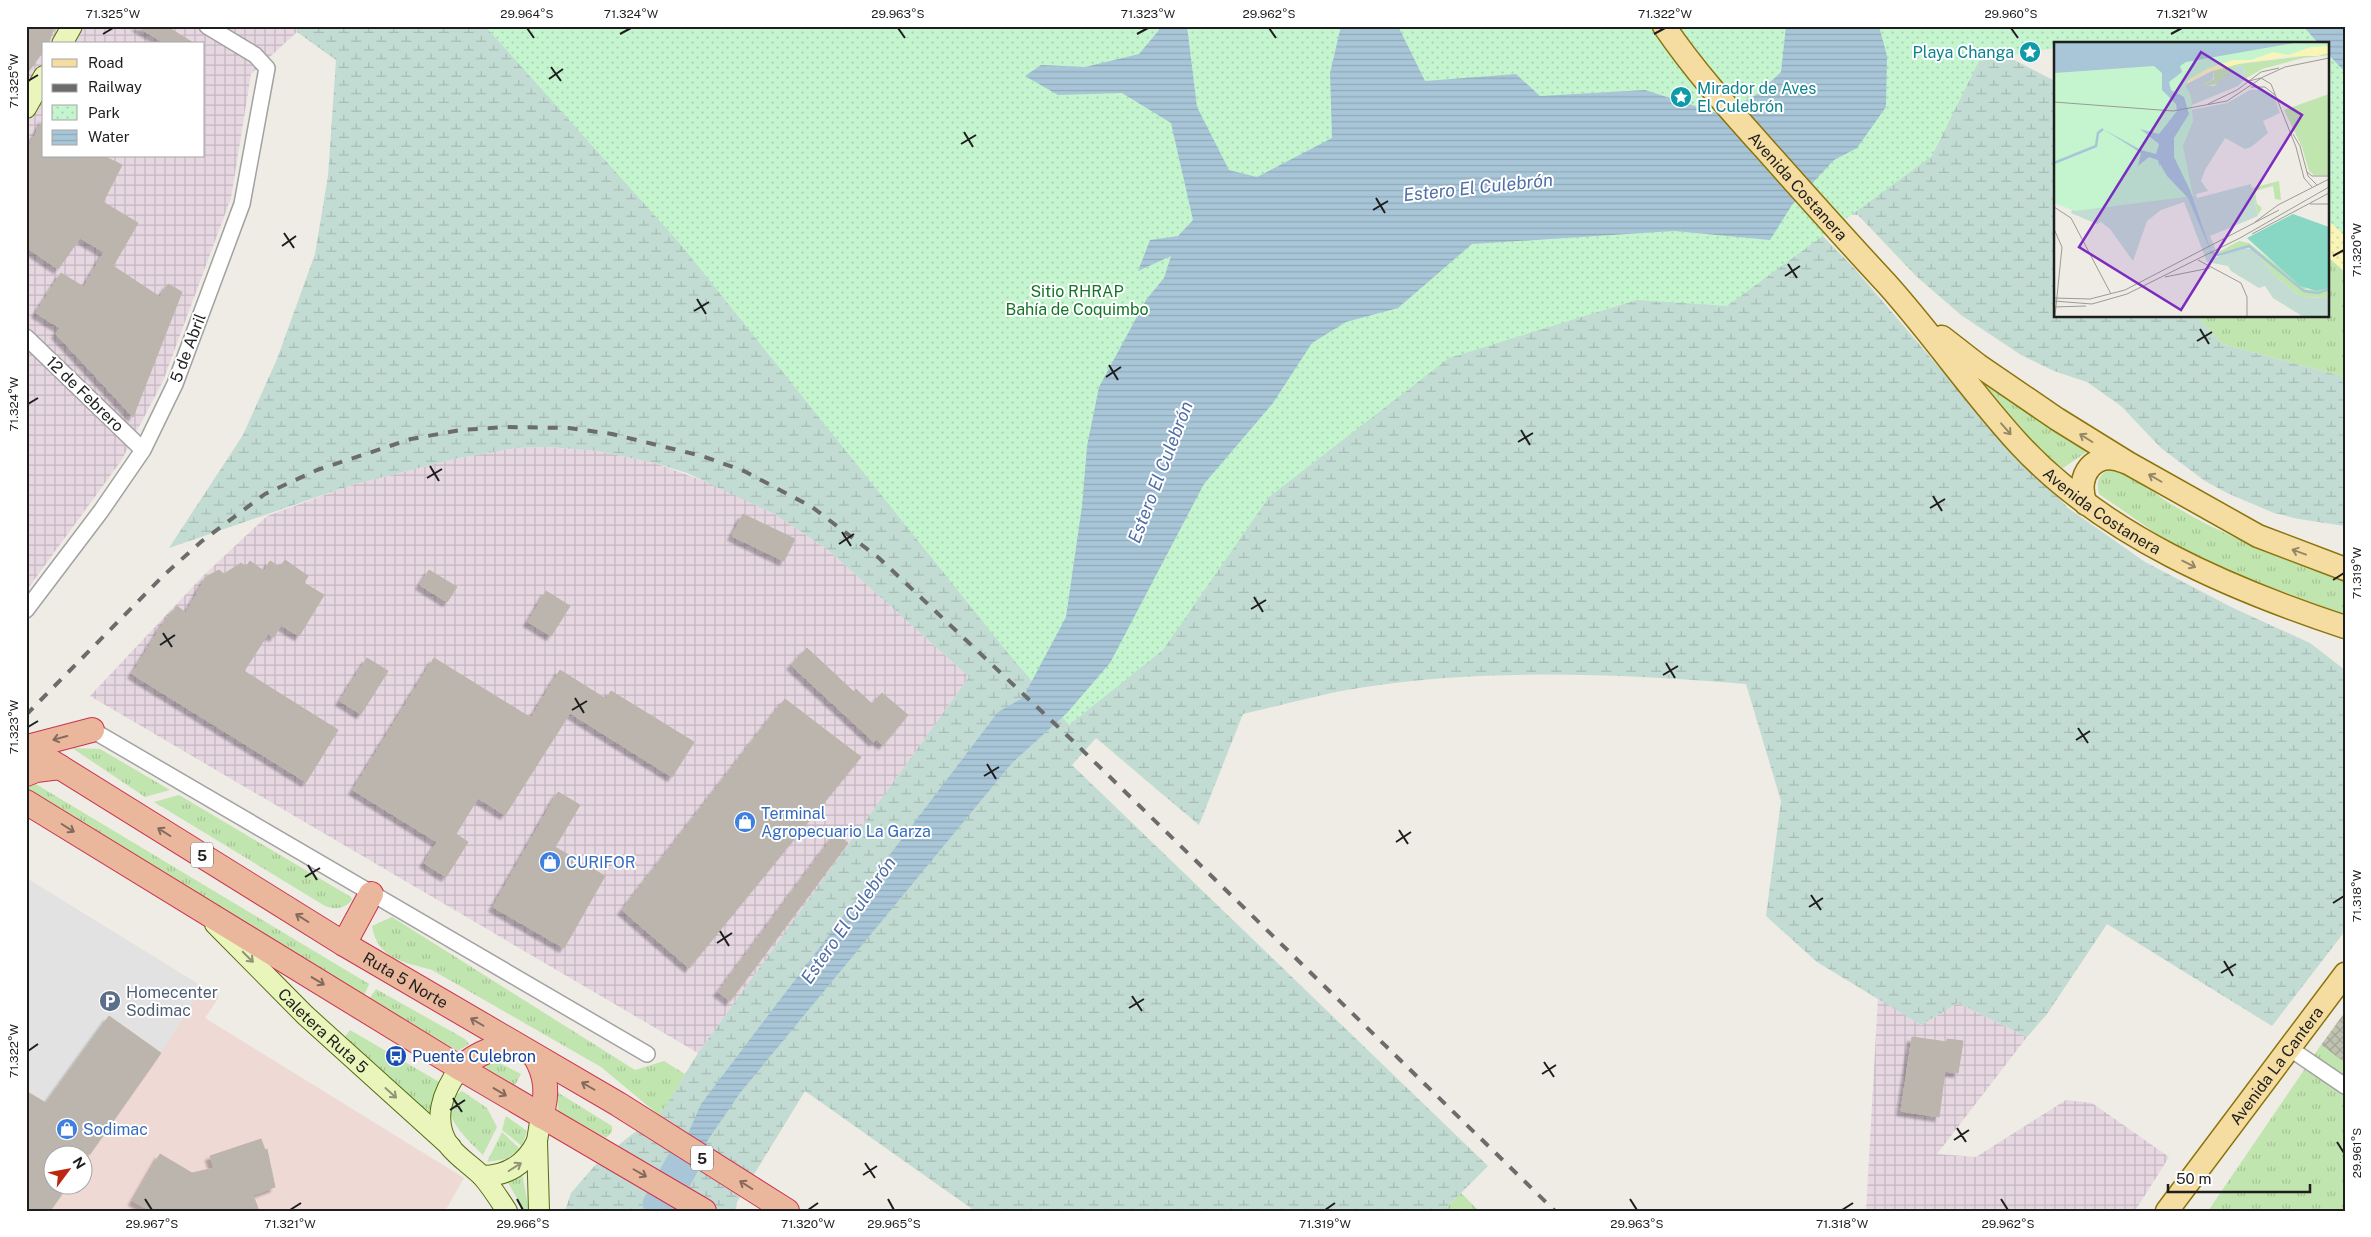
<svg xmlns="http://www.w3.org/2000/svg" width="2371" height="1237" viewBox="0 0 2371 1237" font-family="'Public Sans',sans-serif">
<defs>
<pattern id="industrial-grid" width="8" height="8" patternUnits="userSpaceOnUse" patternTransform="scale(1.25)"><rect width="8" height="8" fill="#e6d7e1"/><path d="M0 4h8M4 0v8" fill="none" stroke="#c5b8c1"/></pattern>
<pattern id="construction-cross-hatch" width="8" height="8" patternUnits="userSpaceOnUse" patternTransform="scale(1.25)"><rect width="8" height="8" fill="#bfc2b0"/><path d="M0 0l8 8M0 8l8-8" fill="none" stroke="#a4a697"/></pattern>
<pattern id="grass-tufts" width="24" height="20" patternUnits="userSpaceOnUse" patternTransform="scale(1.25)"><rect width="24" height="20" fill="#c1e5ae"/><path d="M3 7l-1-3M5 7V3M7 7l1-3M15 17l-1-3M17 17v-4M19 17l1-3" fill="none" stroke="#a5c495"/></pattern>
<pattern id="wetland-marsh" width="20" height="14" patternUnits="userSpaceOnUse" patternTransform="scale(1.25)"><rect width="20" height="14" fill="#c2dbd3"/><path d="M1 5h8M5 5V1M11 12h8M15 12V8" fill="none" stroke="#a6bcb5"/></pattern>
<pattern id="sand-dots" width="8" height="8" patternUnits="userSpaceOnUse" patternTransform="scale(1.25)"><rect width="8" height="8" fill="#f9f5b7"/><path d="M2 2h.1M6 6h.1" fill="none" stroke="#d5d29d" stroke-width="1.8" stroke-linecap="round"/></pattern>
<pattern id="park-dots" width="8" height="8" patternUnits="userSpaceOnUse" patternTransform="scale(1.25)"><rect width="8" height="8" fill="#c4f5cf"/><path d="M2 2h.1M6 6h.1" fill="none" stroke="#a8d2b1" stroke-width="1.8" stroke-linecap="round"/></pattern>
<pattern id="water-rules" width="6" height="5" patternUnits="userSpaceOnUse" patternTransform="scale(1.25)"><rect width="6" height="5" fill="#a8c6d8"/><path d="M0 2.5h6" fill="none" stroke="#90aab9"/></pattern>
<filter id="shadow"><feDropShadow dx="-4.5" dy="4.5" stdDeviation="1" flood-color="#0004"/></filter>
</defs>
<rect width="100%" height="100%" fill="#eeece4"/>
<path fill="#eed9d4" fill-rule="evenodd" d="M26 878 219 997 205 1018 464 1178 445 1211H26ZM52 1154H82V1184H52Z"/>
<path fill="url(#industrial-grid)" fill-rule="evenodd" d="M26 26H296L297 32 251 74 231 198 163 381 121 461 26 591ZM44 44H204V156H44Z
M548 447 598 451 655 463 717 486 774 514 827 549 969 677 698 1053 90 696 202 577 267 516 352 485 454 459 516 448Z
M1878 998 1921 1025 1958 1003 2027 1037 1937 1154 1976 1157 2066 1100 2092 1103 2169 1157 2135 1211H1866Z"/>
<path fill="url(#construction-cross-hatch)" d="M2345 1012V1063L2321 1045Z"/>
<path fill="url(#grass-tufts)" d="M2327 256 2345 272V377L2222 344 2196 316H2327Z
M1982 384H1987L2091 449 2063 468C2031 445 2007 414 1982 384Z
M2109 470C2126 468 2156 495 2171 504 2224 537 2286 559 2345 581V615L2218 567 2160 536 2099 494C2096 483 2098 475 2109 470Z
M72 748 100 749 170 790 145 797Z
M34 783 369 984 364 996 27 789 28 785Z
M179 795 351 897 352 900C344 909 336 910 325 906L154 802Z
M392 917 635 1070 664 1061 685 1074 660 1116 601 1067 432 970C404 962 377 959 372 926Z
M376 989 465 1039 469 1044 458 1051 369 999Z
M350 1030 441 1083 431 1117 345 1037Z
M2321 1045 2345 1063V1211H2208Z
M492 1059 521 1074 515 1085 479 1064Z
M462 1091 487 1108 497 1127 483 1155C469 1141 430 1108 462 1091Z
M557 1092 612 1126V1132L606 1138 558 1111Z
M506 1116 527 1131 522 1146 502 1130Z
M502 1132 520 1149 506 1159 487 1162Z
M522 1173 529 1211H524L506 1179Z
M1461 1193 1479 1211H1443Z"/>
<path fill="url(#wetland-marsh)" d="M296 26H1158L1204 484 1986 26 2014 60 2055 81V316H2196L2222 344 2345 377V526L2299 519 2274 513 2227 493 2205 481 2161 448 2121 406 2087 382 2054 371 2021 355 1961 315 1916 276 1858 215H1828L1807 220 1854 268 1937 365 2068 508 2145 562 2231 607 2310 643 2345 670V931L2272 1026 2107 924 2047 1014 2027 1037 1958 1003 1921 1025 1817 962 1766 916 1781 801 1746 684C1620 674 1490 668 1365 687 1324 693 1283 705 1243 714L1199 825 1096 738 1072 765 1488 1166 1443 1211H975L805 1091 737 1202 736 1211H685L675 1203 668 1211H565L571 1193 598 1162 631 1135 660 1115 698 1053 969 677 827 549 774 514 687 473 655 463 598 451 548 447 516 448 454 459 352 485 169 548 243 435 277 359 315 254 328 176 336 60 297 32Z"/>
<path fill="url(#sand-dots)" d="M2327 53 2345 72V272L2327 256Z"/>
<path fill="url(#park-dots)" d="M485 26H2345V236L2327 219V44H2055V48L1979 61 1932 156 1727 306 1637 300 1449 358 1269 497 1163 650 1069 725 1007 652 681 245Z"/>
<path fill="#e2e2e2" d="M26 878 203 987 161 1053 109 1016 46 1103 26 1091Z"/>
<path fill="url(#water-rules)" d="M1158 26H1187L1197 107 1229 170 1257 177 1332 138 1330 73 1341 26H1398L1425 81 1516 74 1540 96 1645 90 1720 114 1756 95 1781 72 1786 26H1879L1887 56 1886 107 1857 148 1834 160 1792 205 1770 240 1674 231 1472 244 1398 308 1346 322 1312 343 1273 403 1204 484 1110 663 1067 713 1012 763 740 1093 688 1169 660 1204 676 1161 701 1104 998 712 1021 699 1026 692 1066 617 1082 506 1087 446 1099 387 1146 300 1164 278 1171 256 1138 271 1150 240 1178 236 1193 220 1171 123 1122 93 1058 95 1025 76 1041 65 1085 67 1139 54 1159 30Z
M2303 26H2345V72L2327 53V44H2319Z"/>
<g fill="none" stroke-linecap="round" stroke-linejoin="round">
<path stroke="#a8c6d8" stroke-width="34" d="M662 1211 660 1204 682 1165"/>
</g>
<path fill="#bbb5ae" stroke="#beb5a8" filter="url(#shadow)" d="M26 26H55L48 44H44V50L26 75Z
M136 26H166L195 44H166Z
M44 118V156H104L122 165 103 202 138 223 113 266 160 297 168 284 182 292 133 417 56 334 60 328 36 313 61 273 84 287 104 252 80 238 58 269 26 247V152Z
M743 514 795 539 784 561 732 536Z
M285 560 308 576 304 583 324 595 299 636 281 625 274 637 268 634 244 671 338 730 306 782 132 674 164 622 177 606 186 613 206 577 219 570 224 574 241 563 246 567 250 561 264 571 270 561 280 567Z
M429 570 457 587 447 602 420 585Z
M546 591 570 606 551 636 528 622Z
M807 648 854 692 856 689 872 704 882 693 908 715 883 745 876 739 874 742 791 665Z
M367 658 388 671 361 714 340 701Z
M434 658 531 718 560 670 606 699 611 691 694 742 672 777 570 713 505 815 478 798 456 834 468 842 446 877 424 863 437 842 353 790Z
M785 699 861 757 689 968 622 910Z
M558 792 580 805 555 847 605 876 564 948 493 907Z
M835 834 848 843 730 1001 718 992Z
M109 1016 161 1053 90 1154H52V1184H69L50 1211H26V1091L46 1103Z
M1912 1037 1947 1042V1039L1963 1041 1958 1073 1945 1071 1939 1117 1901 1111Z
M261 1139 265 1150 267 1149 275 1187 253 1195 259 1211H151L133 1201 160 1154 192 1173 214 1168 210 1156Z"/>
<g fill="none" stroke-linecap="round" stroke-linejoin="round">
<g stroke="#a2a2a2" stroke-width="18">
<path id="minor" d="M26 337 143 450
M26 610 101 511 143 450 175 384 242 204 267 68 255 55 207 26
M92 730 647 1054
M2289 1048 2345 1086"/>
</g>
<g stroke="#546c0d" stroke-width="22">
<g id="secondary">
<path d="M62 44 72 26"/>
<path d="M26 108 44 76"/>
<path id="s1" d="M215 924 305 1015 451 1147"/>
<path d="M460 1068C443 1091 431 1121 450 1147 459 1158 472 1166 482 1176 491 1186 499 1199 507 1211"/>
<path d="M482 1176C508 1176 526 1164 537 1141"/>
<path d="M539 1211 537 1141 541 1116"/>
</g>
</g>
<g stroke="#8c740b" stroke-width="25">
<g id="primary">
<path id="s2" d="M1664 26C1694 70 1729 109 1764 148 1805 194 1845 239 1886 283 1933 335 1972 393 2019 444 2103 535 2230 589 2345 627"/>
<path d="M1942 337 1978 365 2057 419 2128 463 2258 536 2345 569"/>
<path d="M2086 504C2074 476 2095 448 2125 462"/>
<path id="s3" d="M2167 1211 2345 974"/>
</g>
</g>
<g stroke="#cc3150" stroke-width="26">
<g id="trunk">
<path id="s4" d="M26 746 344 944 618 1104 787 1211"/>
<path d="M27 747 92 730"/>
<path d="M26 774 36 770 60 767"/>
<path d="M26 802 460 1068 704 1211"/>
<path d="M344 944 371 894"/>
<path d="M535 1056C547 1076 548 1095 541 1116"/>
<path d="M460 1068C478 1053 495 1045 519 1047"/>
</g>
</g>
<use href="#minor" stroke="#fff" stroke-width="15"/>
<use href="#secondary" stroke="#eaf5bc" stroke-width="20"/>
<use href="#primary" stroke="#f5dda2" stroke-width="22"/>
<use href="#trunk" stroke="#eab79c" stroke-width="24"/>
<path stroke="#6c6c6c" stroke-width="4" stroke-dasharray="10 10" stroke-linecap="butt" d="M26 715 164 575 202 541 265 494 317 470 411 439 461 430 506 427 569 428 612 434 702 456 744 471 812 507 879 558 1073 741 1555 1211"/>
</g>
<defs><path id="oneway-shaft" d="M-6 0H5M1.5-3L5.5 0L1.5 3" fill="none" stroke-width="1.6" stroke-linecap="round" stroke-linejoin="round" transform="scale(1.25)"/></defs>
<g stroke="#948767">
<use href="#oneway-shaft" transform="translate(2006 429) rotate(49)"/>
<use href="#oneway-shaft" transform="translate(2086 438) rotate(-148)"/>
<use href="#oneway-shaft" transform="translate(2155 478) rotate(-150)"/>
<use href="#oneway-shaft" transform="translate(2299 552) rotate(-160)"/>
<use href="#oneway-shaft" transform="translate(2189 564) rotate(27)"/>
</g>
<g stroke="#846a5d">
<use href="#oneway-shaft" transform="translate(60 738) rotate(165)"/>
<use href="#oneway-shaft" transform="translate(68 828) rotate(32)"/>
<use href="#oneway-shaft" transform="translate(164 832) rotate(-148)"/>
<use href="#oneway-shaft" transform="translate(302 918) rotate(-148)"/>
<use href="#oneway-shaft" transform="translate(318 981) rotate(31)"/>
<use href="#oneway-shaft" transform="translate(477 1022) rotate(-150)"/>
<use href="#oneway-shaft" transform="translate(588 1086) rotate(-150)"/>
<use href="#oneway-shaft" transform="translate(500 1092) rotate(31)"/>
<use href="#oneway-shaft" transform="translate(640 1173) rotate(30)"/>
<use href="#oneway-shaft" transform="translate(746 1185) rotate(-148)"/>
</g>
<g stroke="#8e9475">
<use href="#oneway-shaft" transform="translate(248 957) rotate(45)"/>
<use href="#oneway-shaft" transform="translate(391 1093) rotate(42)"/>
<use href="#oneway-shaft" transform="translate(515 1167) rotate(-32)"/>
</g>
<path fill="none" stroke="#1e1e1e" stroke-width="2" d="M527 28 534 38M898 28 905 38M1269 28 1276 38M2011 28 2018 38M103 34 113 28M620 34 631 28M1137 34 1148 28M1654 34 1665 28M2171 34 2182 28M551 67 561 81M549 79 563 69M28 81 38 75M964 132 973 147M961 144 976 135M1376 198 1385 213M1373 210 1388 201M284 233 294 248M282 246 296 236M2333 256 2344 250M1788 264 1797 278M1785 276 1800 266M697 299 706 314M694 311 709 302M2200 329 2209 344M2197 341 2212 332M1109 365 1118 380M1106 377 1121 367M28 404 38 398M1521 430 1530 445M1518 442 1533 433M430 466 439 481M427 478 442 469M1933 496 1942 511M1930 508 1945 499M842 532 851 546M839 544 854 534M2333 580 2344 573M1254 597 1263 612M1251 609 1266 600M163 633 172 647M160 645 175 635M1666 663 1675 678M1663 675 1678 666M575 698 584 713M572 710 587 701M28 727 38 721M2078 728 2088 743M2076 740 2090 731M987 764 996 779M984 776 999 767M1399 830 1408 844M1396 842 1411 832M308 865 317 880M305 877 320 868M1811 895 1821 910M2333 903 2344 896M1809 907 1823 898M720 931 729 946M717 943 732 933M2224 961 2233 976M2221 973 2236 964M1132 996 1142 1011M1129 1008 1144 999M28 1051 38 1044M1544 1062 1554 1077M1542 1074 1556 1065M453 1098 462 1112M450 1110 465 1100M1957 1128 1966 1142M1954 1140 1969 1130M2337 1142 2344 1153M865 1163 875 1178M863 1175 877 1166M145 1199 152 1210M517 1199 523 1210M888 1199 894 1210M1630 1199 1637 1210M2001 1199 2008 1210M290 1210 301 1203M808 1210 818 1203M1325 1210 1335 1203M1842 1210 1853 1203"/>
<defs>
<g id="sight-disc" transform="scale(1.125)"><circle r="9.5" fill="#0f9aa8" stroke="#fff"/><path d="M0-6L1.8-2.2L6-1.7L2.9 1.2L3.7 5.4L0 3.3L-3.7 5.4L-2.9 1.2L-6-1.7L-1.8-2.2Z" fill="#fff"/></g>
<g id="shop-disc" transform="scale(1.125)"><circle r="9.5" fill="#3f7fe0" stroke="#fff"/><path d="M-5-2.5h2.3a2.7 3.5 0 0 1 5.4 0H5L5.5 6h-11ZM-1.5-2.5h3a1.5 2.3 0 0 0-3 0Z" fill="#fff"/></g>
<g id="parking-disc" transform="scale(1.125)"><circle r="9.5" fill="#5c6f8a" stroke="#fff"/><path d="M-3.5-5.5H1a3.5 3.5 0 0 1 0 7H-1V5.5H-3.5ZM-1-3.4V-.6H.8a1.4 1.4 0 0 0 0-2.8Z" fill="#fff"/></g>
<g id="bus-disc" transform="scale(1.125)"><circle r="9.5" fill="#1a4fb4" stroke="#fff"/><path d="M-5-6H5V4H4V6H2V4H-2V6H-4V4H-5ZM-3.5-4V0h7V-4ZM-3.5 1.2v1.5H-2V1.2ZM2 1.2v1.5H3.5V1.2Z" fill="#fff"/></g>
</defs>
<g fill-rule="evenodd">
<use href="#sight-disc" x="2030" y="52"/>
<use href="#sight-disc" x="1681" y="97"/>
<use href="#shop-disc" x="745" y="822"/>
<use href="#shop-disc" x="550" y="862"/>
<use href="#parking-disc" x="110" y="1001"/>
<use href="#bus-disc" x="396" y="1056"/>
<use href="#shop-disc" x="67" y="1129"/>
</g>
<g text-anchor="middle" dominant-baseline="central" stroke-width="4" stroke-linejoin="round" paint-order="stroke">
<g fill="#fff" stroke="#626262" stroke-width="1">
<rect x="191" y="842.5" width="22" height="25" rx="4"/>
<rect x="691" y="1145.5" width="22" height="25" rx="4"/>
</g>
<g font-size="15" font-weight="bold" fill="#1e1e1e">
<text x="202" y="855">5</text>
<text x="702" y="1158">5</text>
</g>
<g font-size="16" fill="#0d838f" stroke="#fff" text-anchor="end">
<text x="2014" y="52">Playa Changa</text>
<text x="1697" y="88" text-anchor="start">Mirador de Aves<tspan x="1697" dy="18">El Culebrón</tspan></text>
</g>
<g font-size="16" fill="#1e1e1e" stroke="#fff">
<text stroke="none"><textPath href="#s2" startOffset="209">Avenida Costanera</textPath></text>
<text transform="translate(188 348) rotate(-69)">5 de Abril</text>
<text transform="translate(85 394) rotate(44)">12 de Febrero</text>
<text stroke="none"><textPath href="#s2" startOffset="656">Avenida Costanera</textPath></text>
<text stroke="none"><textPath href="#s4" startOffset="446">Ruta 5 Norte</textPath></text>
<text stroke="none"><textPath href="#s1" startOffset="152">Caletera Ruta 5</textPath></text>
<text stroke="none"><textPath href="#s3" startOffset="182">Avenida La Cantera</textPath></text>
</g>
<g font-size="16" fill="#137429" stroke="#fff">
<text x="1077" y="291">Sitio RHRAP<tspan x="1077" dy="18">Bahía de Coquimbo</tspan></text>
</g>
<g font-size="16" fill="#366cbe" stroke="#fff" text-anchor="start">
<text x="761" y="813">Terminal<tspan x="761" dy="18">Agropecuario La Garza</tspan></text>
<text x="566" y="862">CURIFOR</text>
<text x="83" y="1129">Sodimac</text>
</g>
<g font-size="16" fill="#4e5e75" stroke="#fff" text-anchor="start">
<text x="126" y="992">Homecenter<tspan x="126" dy="18">Sodimac</tspan></text>
</g>
<g font-size="16" fill="#164399" stroke="#fff" text-anchor="start">
<text x="412" y="1056">Puente Culebron</text>
</g>
<g font-size="18" font-style="italic" fill="#516fa6" stroke="#fff">
<text transform="translate(1478 187) rotate(-6)">Estero El Culebrón</text>
<text transform="translate(1160 472) rotate(-69)">Estero El Culebrón</text>
<text transform="translate(848 920) rotate(-55)">Estero El Culebrón</text>
</g>
</g>
<g transform="translate(2054 42)">
<rect width="275" height="275" fill="#eeece4"/>
<path d="M275 11V13L249 16 208 27 191 37 190 23 185 24 167 40 148 46 147 44 160 37V28L177 23ZM275 52V133H260L255 129 248 105 230 68ZM225 139 227 158 221 157 219 144 201 149 203 162 208 166 204 173 198 146ZM185 199 195 201 254 248 275 246V256L247 255 220 233 200 208 192 205 159 213Z" fill="#c1e5ae"/>
<path d="M190 23 191 37 184 44 138 63 136 68 173 61 196 48 209 47 220 54 226 71 209 79 214 91 197 105 191 107 171 96 151 128 147 139 154 149 142 152 143 156 197 142 204 174 156 194 161 206 159 213 163 215 187 205 200 208 220 233 247 255 275 256V274H248L219 256 211 244 205 246 177 229 174 224 153 220 130 160 107 168 93 179 79 219 56 187 47 180 43 182 17 171 19 165 126 131 116 47 133 42 160 28 159 37 147 44H160L181 25Z" fill="#c2dbd3"/>
<path d="M275 1V11L264 14H234L188 21 155 30 130 43 128 26Z" fill="#f9f5b7"/>
<path d="M172 1H275V4L257 5 234 13 219 10 197 18H179L155 26 134 38 132 45 137 54 139 79 129 104 139 154 21 169 0 161V14Z" fill="#c4f5cf"/>
<path d="M239 172 275 185V246L262 249 246 244 193 196Z" fill="#88d7c4"/>
<path d="M0 1H240L132 20 126 24 128 30 115 40 117 48 130 55 135 72 120 96V115L136 148 158 212 134 156 113 134 106 122V125L104 118 95 115 84 124 87 111 49 87 87 108 102 112 105 102 86 87 105 92 123 69 122 62 108 48V31L100 24 0 31Z" fill="#a8c6d8"/>
<path fill="none" stroke="#a8c6d8" stroke-width="2.5" d="M0 121 42 104 44 91 49 87M156 210 164 213 195 204 250 249 264 251 275 247"/>
<path fill="none" stroke="#9b9a95" stroke-width="1" d="M231 25 275 16M195 39 207 36 217 42 242 105 250 136 258 145M197 45H211L221 53M0 60 119 69 173 59 209 35 231 25M154 62 183 48 207 30 225 26M239 92 246 104 254 134 263 143M253 130 258 134H275M256 162H275M0 165 17 176 57 252M201 180 224 163 275 137M0 187 8 205 1 274M198 192 275 151M144 218 187 241 193 255V274M111 235 156 226M0 256 36 257 71 248 225 168M0 259 38 262 73 252 186 196 275 145M0 265 32 264"/>
<path fill="#7b2cbf" fill-opacity="0.15" stroke="#7b2cbf" stroke-width="2.5" d="M147 10 248 73 127 268 25 205Z"/>
<rect width="275" height="275" fill="none" stroke="#1e1e1e" stroke-width="2.5"/>
</g>
<rect width="2371" height="1237" fill="none" stroke="#ffffff" stroke-width="55"/>
<rect x="42" y="42" width="162" height="115" fill="#ffffff" stroke="#a5a5a5"/>
<rect x="52" y="59" width="25" height="8" fill="#f5dda2" stroke="#a5a5a5"/>
<text x="88" y="68" font-size="15" fill="#1e1e1e">Road</text>
<rect x="52" y="84" width="25" height="8" fill="#6c6c6c" stroke="#a5a5a5"/>
<text x="88" y="92" font-size="15" fill="#1e1e1e">Railway</text>
<rect x="52" y="105" width="25" height="15" fill="url(#park-dots)" stroke="#a5a5a5"/>
<text x="88" y="118" font-size="15" fill="#1e1e1e">Park</text>
<rect x="52" y="130" width="25" height="15" fill="url(#water-rules)" stroke="#a5a5a5"/>
<text x="88" y="142" font-size="15" fill="#1e1e1e">Water</text>
<g transform="translate(68 1170) rotate(58)"><circle r="24" fill="#ffffff" stroke="#a5a5a5"/>
<path d="M0-4L9 19L0 12L-9 19Z" fill="#bc270f"/>
<text y="-8" font-size="14" font-weight="bold" text-anchor="middle" fill="#1e1e1e">N</text>
</g>
<path d="M2168 1184v8h142v-8" fill="none" stroke="#1e1e1e" stroke-width="2.5"/>
<text x="2176" y="1184" font-size="15" fill="#1e1e1e" stroke="#ffffff" stroke-width="4" paint-order="stroke">50 m</text>
<rect x="28" y="28" width="2316" height="1182" fill="none" stroke="#1e1e1e" stroke-width="2"/>
<g font-size="12" text-anchor="middle" fill="#1e1e1e">
<text x="113" y="18">71.325°W</text>
<text x="527" y="18">29.964°S</text>
<text x="631" y="18">71.324°W</text>
<text x="898" y="18">29.963°S</text>
<text x="1148" y="18">71.323°W</text>
<text x="1269" y="18">29.962°S</text>
<text x="1665" y="18">71.322°W</text>
<text x="2011" y="18">29.960°S</text>
<text x="2182" y="18">71.321°W</text>
<text transform="translate(14 81) rotate(-90)" y="4">71.325°W</text>
<text transform="translate(2357 250) rotate(-90)" y="4">71.320°W</text>
<text transform="translate(14 404) rotate(-90)" y="4">71.324°W</text>
<text transform="translate(2357 573) rotate(-90)" y="4">71.319°W</text>
<text transform="translate(14 727) rotate(-90)" y="4">71.323°W</text>
<text transform="translate(2357 896) rotate(-90)" y="4">71.318°W</text>
<text transform="translate(14 1051) rotate(-90)" y="4">71.322°W</text>
<text transform="translate(2357 1153) rotate(-90)" y="4">29.961°S</text>
<text x="152" y="1228">29.967°S</text>
<text x="290" y="1228">71.321°W</text>
<text x="523" y="1228">29.966°S</text>
<text x="808" y="1228">71.320°W</text>
<text x="894" y="1228">29.965°S</text>
<text x="1325" y="1228">71.319°W</text>
<text x="1637" y="1228">29.963°S</text>
<text x="1842" y="1228">71.318°W</text>
<text x="2008" y="1228">29.962°S</text>
</g>
</svg>
